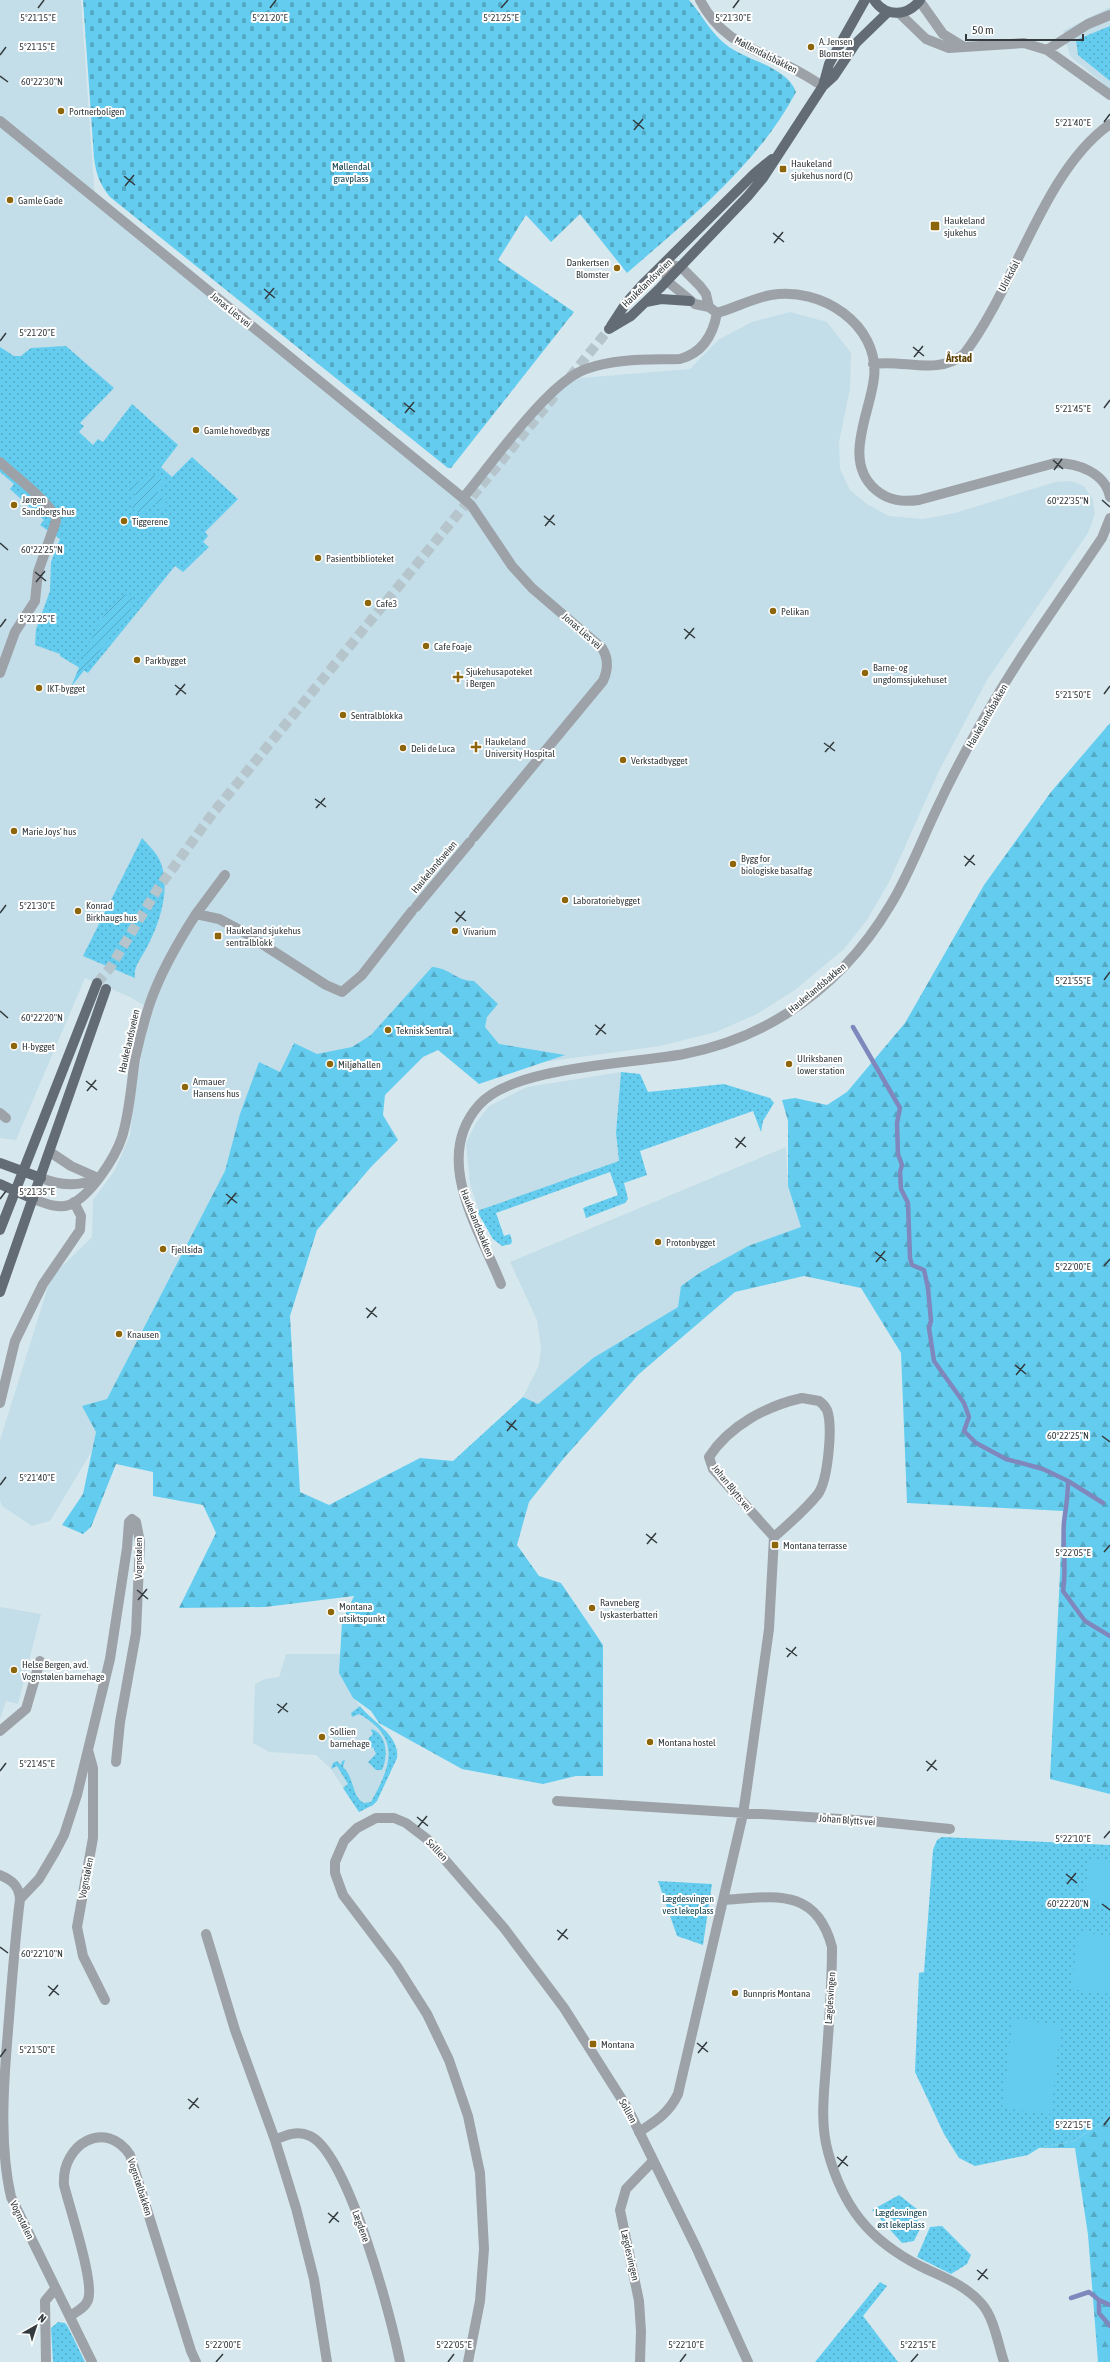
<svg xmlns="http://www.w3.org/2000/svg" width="1110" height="2362" viewBox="0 0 1110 2362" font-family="'Asap Condensed',sans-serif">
<defs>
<pattern id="grass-dots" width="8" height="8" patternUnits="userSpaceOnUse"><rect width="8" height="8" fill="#64cdef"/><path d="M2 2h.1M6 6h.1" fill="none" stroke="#53a8c3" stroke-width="1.8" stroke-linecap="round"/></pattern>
<pattern id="forest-firs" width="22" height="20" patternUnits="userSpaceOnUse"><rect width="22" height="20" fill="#64cdef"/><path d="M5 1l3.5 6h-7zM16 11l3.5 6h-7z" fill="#53a8c3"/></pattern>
<pattern id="cemetery-stones" width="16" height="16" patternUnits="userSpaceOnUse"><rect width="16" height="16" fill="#64cdef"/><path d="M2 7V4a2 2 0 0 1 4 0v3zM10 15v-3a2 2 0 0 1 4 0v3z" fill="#53a8c3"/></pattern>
<pattern id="garden-furrows" width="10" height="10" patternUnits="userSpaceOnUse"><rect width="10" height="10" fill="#64cdef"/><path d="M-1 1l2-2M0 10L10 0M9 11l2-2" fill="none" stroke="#53a8c3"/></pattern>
</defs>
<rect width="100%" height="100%" fill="#d6e8ee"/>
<path fill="#c3dee8" d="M0 0H81L95 199 466 500 567 379 690 369 718 340 752 322 790 312 827 322 851 353 850 389 839 442 840 469 850 490 867 504 889 516 923 519 955 513 1055 482 1071 481 1084 486 1093 500 1095 514 1088 533 987 680 939 771 889 882 867 920 844 949 795 990 757 1014 716 1032 660 1046 522 1065 442 1010 117 1409 50 1521 32 1526 2 1506 0 1500V1440L51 1277 92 1237 93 1200 115 1170 130 1135 137 1079 150 1009 130 997 85 978 16 1140 0 1138Z
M1110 7V89L1070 56 1063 31Z
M621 1072 616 1133 619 1161 479 1211 470 1184 466 1143 476 1123 489 1106 527 1087Z
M786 1147 788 1186 802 1227 748 1246 701 1272 681 1286 678 1307 593 1358 538 1404 523 1397 539 1365 541 1348 537 1320 510 1262Z
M0 1607 41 1614 18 1704 6 1701 0 1719Z
M286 1654H342V1677L350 1693 362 1709 387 1732 393 1741 398 1750 397 1758 373 1805 359 1812 331 1769 316 1755 269 1752 253 1743 255 1684 265 1679 279 1677Z"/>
<path fill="url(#grass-dots)" d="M1110 26V81L1078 55 1076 40Z
M66 346 114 388 80 423 84 426 79 432 93 445 98 439 103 442 132 404 178 445 161 467 172 477 192 457 238 499 205 532 208 536 203 542 209 547 183 572 175 566 88 673 60 656V654L35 645 36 629 50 591 51 562 60 539 40 525 44 520 10 489 14 484 0 472V347L14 356H21L31 348Z
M142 838C147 844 154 850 158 857 173 884 160 923 147 947 142 957 133 967 135 978L83 956Z
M621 1072 640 1074 648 1092 724 1084 770 1098 774 1103 763 1121 761 1132 753 1111 640 1151 647 1175 624 1183 628 1199 625 1203 586 1218 583 1208 618 1195 610 1172 496 1213 504 1236 510 1234 512 1241 511 1244 502 1246 493 1239 477 1211 619 1161 616 1133Z
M360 1706C372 1722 400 1735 397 1758L377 1801 373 1805 359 1812 343 1788 348 1784 337 1766 331 1769 333 1763 337 1761 341 1765 342 1761 345 1760 343 1767C354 1776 352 1798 364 1803L371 1802C391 1766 402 1738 359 1714L352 1717 351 1713Z
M372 1729C388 1735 388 1758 382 1770H376L368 1762 376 1754 373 1747 365 1750 369 1738 373 1734 371 1730Z
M942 1837 1110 1845V2117L1074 2141 1039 2148 1028 2155 975 2166 959 2158 944 2134 915 2072 919 1973 924 1972 933 1850 937 1840Z
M658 1881 712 1884 703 1945 677 1936Z
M899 2195 922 2213 917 2222 922 2225 914 2241 902 2243 872 2210Z
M942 2226 971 2255 967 2264 951 2274 917 2257 930 2227Z
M880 2282 887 2286 863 2316 898 2362H815Z
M58 2322 65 2323 68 2327 85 2362H53L51 2328Z"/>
<path fill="url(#forest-firs)" d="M1110 723V1794L1050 1779 1063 1511 907 1503 901 1353 861 1288 804 1276 735 1292 639 1374 564 1458 529 1502 517 1545 539 1576 561 1583 603 1645V1776H576L543 1784 462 1769 379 1723 371 1711 353 1698 339 1673 342 1622 354 1596 265 1607 179 1608 216 1533 203 1505 153 1496V1472L116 1464 91 1527 83 1534 62 1525 83 1494 96 1432 82 1406 107 1399 225 1171 240 1114 259 1062 280 1072 294 1043 317 1054 352 1047 371 1035 432 967C450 968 456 981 474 981L498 1004 487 1017 485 1027 499 1044 565 1055 479 1084 438 1050 423 1057 385 1095 383 1115 398 1140 371 1167 317 1230 290 1316 300 1492 329 1505 420 1458 453 1461 523 1397 538 1404 593 1358 678 1307 681 1286 701 1272 748 1246 801 1227 788 1186V1121L782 1100 795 1098 827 1105 847 1092 905 1023 984 885 1051 792Z
M1110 2117V2362H1098L1088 2235 1075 2148H1039L1074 2141Z"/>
<path fill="url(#cemetery-stones)" d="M83 0H689C703 16 711 34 729 47 749 61 787 67 796 92 756 167 690 218 627 273L580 214 551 242 526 215 498 260 574 312 451 468H448L110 197C100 185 96 174 94 158Z"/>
<path fill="url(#garden-furrows)" d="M151 473 165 482 157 491 167 500 161 509 154 503 143 514 135 511 129 504 136 496 128 488 134 478 141 484Z
M125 594H130L133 599 127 606 131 611 71 687C83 660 99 609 125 594Z"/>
<path fill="#64cdef" d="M1089 1859 1110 1862V1904L1084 1900Z
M1079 1932 1110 1936V1994L1071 1989Z
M1013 2019 1061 2025 1051 2114 1002 2108Z"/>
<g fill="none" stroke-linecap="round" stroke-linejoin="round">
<path stroke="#7f87bc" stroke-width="4.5" d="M853 1027 900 1108 897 1123 898 1154 902 1165 900 1172 901 1189 908 1203 910 1258 912 1265 924 1270 928 1288 931 1321 929 1328 934 1361 964 1403 969 1417 964 1431 976 1443 1006 1459 1043 1469 1068 1481C1068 1497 1066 1507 1064 1522 1062 1546 1067 1566 1063 1591L1085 1621 1110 1636
M1068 1481 1103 1503
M1071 2298 1089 2292 1099 2300V2313L1110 2326
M1099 2300 1110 2305"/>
<path stroke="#b6c5cb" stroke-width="10" stroke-dasharray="10 5" stroke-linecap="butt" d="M570 377 609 329
M97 983 110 968 157 890 213 813 557 393"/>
<path stroke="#9da2a8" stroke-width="10" d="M919 0 943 34 964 47
M899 13 926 39 949 48 1024 43 1047 50 1110 95
M1047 50 1088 24 1110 15
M717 313C735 308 753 298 771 295 820 286 880 324 874 378 870 414 842 461 876 490 889 501 903 502 919 500L1055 463C1077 463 1105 472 1110 497
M873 364C904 359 937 376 964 354 1015 289 1042 172 1110 124
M0 462C12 474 56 506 56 521L38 572 35 601 15 632 0 673
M463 498 471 505 512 566 532 588 602 648C609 659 608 670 603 681L474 837
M416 907 470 842
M196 914 225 875
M259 942 326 985 342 992 362 975 412 911
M0 1113 6 1118
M50 1152 71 1166 98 1178
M41 1178C59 1185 78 1187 96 1179
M33 1199C44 1203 57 1209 69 1205 90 1197 115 1158 122 1137 130 1111 131 1085 135 1059 139 1040 144 1021 150 1003 161 971 178 942 196 914L219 919 253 937
M501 1284C480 1230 431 1159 479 1105 513 1066 632 1064 684 1054 719 1047 756 1033 786 1014 829 987 865 948 891 904 911 871 924 834 941 800 955 770 971 741 987 713 1022 652 1063 596 1102 538L1110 518
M802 1398 819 1401C822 1403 825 1406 827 1410 833 1426 828 1480 818 1494 805 1510 789 1524 774 1537L713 1469 709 1457C729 1426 766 1406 802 1398Z
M0 1403 15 1341 43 1284 80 1230 81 1216 74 1202
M0 1731 26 1709 40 1661
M88 1750 93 1768V1838L77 1927 83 1956 105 2000
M557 1801 871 1821 950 1829
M0 1875C12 1880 19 1886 20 1899 14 1947 11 1995 7 2043 3 2093 0 2149 11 2197L92 2362
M20 1899 39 1879 55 1852 64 1835 77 1795 110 1659 127 1548 129 1522 132 1519 136 1522 140 1542 136 1633 120 1722 116 1762
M723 1900 743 1814 747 1787 769 1629 774 1537
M206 1934 235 2030 275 2140
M639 2132C656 2121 669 2113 678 2094L723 1900C773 1897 816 1886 832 1947 832 1986 829 2026 826 2065 824 2094 820 2123 828 2152 843 2207 869 2240 920 2266 942 2277 964 2284 981 2303 994 2317 998 2344 1004 2362
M70 2316C76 2312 85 2308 88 2300 95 2283 69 2206 64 2185 61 2144 106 2118 130 2155L191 2351 196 2362
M46 2362 45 2301 55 2289
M327 2362 314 2279 296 2208 275 2140C286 2135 297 2130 310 2136 348 2153 392 2319 400 2362
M640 2362 641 2331 639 2301 620 2210 626 2189 653 2161"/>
<path stroke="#9da2a8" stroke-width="10" d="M700 0C720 39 749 47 786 65 799 71 811 79 823 86
M0 121 463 498C491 465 548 382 586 369 616 358 649 360 680 359 702 353 713 335 717 313L709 307 706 294 700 286 681 267 665 264 667 281 695 304 709 307
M468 2362 480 2301 484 2249 480 2173 468 2116 449 2060 427 2014 396 1965 343 1895 335 1873V1862L344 1841 357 1828 376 1818H394L406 1823 427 1839 504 1928 564 2008 628 2109 696 2247 748 2362"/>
<path stroke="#636b75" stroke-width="10" d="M874 0C886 18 908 16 920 0
M823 86 829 64 865 0
M646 302 661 299 690 301
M611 326 626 303 642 285 755 173 772 159
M609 329 631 316 660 288 748 196 763 178 823 86 834 76 856 43 888 12
M0 1163 41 1178
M0 1184 33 1199
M0 1230 97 983
M0 1292 106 989"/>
</g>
<path fill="none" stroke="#343b3e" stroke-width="1.5" d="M38 8 44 0M270 8 276 0M501 8 508 0M733 8 739 0M0 55 6 47M0 76 8 82M633 120 644 129M1104 122 1110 114M634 130 643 119M124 176 135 185M125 186 134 175M773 233 784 242M774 243 783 232M264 289 275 298M265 299 274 288M0 341 6 333M913 347 924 356M914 357 923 346M404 403 415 412M1104 408 1110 400M405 413 414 402M1053 460 1063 469M1054 470 1062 459M1102 500 1110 507M544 516 555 525M545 526 554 515M0 543 8 550M35 572 46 581M36 582 45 571M0 627 6 619M684 629 695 638M685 639 694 628M175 685 186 694M1104 694 1110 686M176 695 185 684M824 743 835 751M825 752 834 742M315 799 326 807M316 808 325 798M964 856 975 865M965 866 974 855M455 912 466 921M0 913 6 905M456 922 465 911M1104 980 1110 972M0 1011 8 1018M595 1025 606 1034M596 1035 605 1024M86 1081 97 1090M87 1091 96 1080M735 1138 746 1147M736 1148 745 1137M226 1194 237 1203M0 1199 6 1191M227 1204 236 1193M875 1252 886 1261M876 1262 885 1251M1104 1266 1110 1259M366 1308 377 1317M367 1318 376 1307M1015 1365 1026 1374M1016 1375 1025 1364M506 1421 517 1430M507 1431 516 1420M1102 1436 1110 1442M0 1485 6 1477M646 1534 657 1543M647 1544 656 1533M1104 1552 1110 1545M137 1590 148 1599M138 1600 147 1589M786 1648 797 1656M787 1657 796 1647M277 1704 288 1712M278 1713 287 1703M926 1761 937 1770M0 1771 6 1763M927 1771 936 1760M417 1817 428 1826M418 1827 427 1816M1104 1838 1110 1831M1066 1874 1077 1883M1067 1884 1076 1873M1102 1904 1110 1910M557 1930 568 1939M558 1940 567 1929M0 1947 8 1953M48 1986 59 1995M49 1996 58 1985M697 2043 708 2052M698 2053 707 2042M0 2057 6 2049M188 2099 199 2108M189 2109 198 2098M1104 2125 1110 2117M837 2157 848 2166M838 2167 847 2156M328 2213 339 2222M329 2223 338 2212M977 2270 988 2279M978 2280 987 2269M216 2362 223 2354M448 2362 454 2354M680 2362 686 2354M911 2362 918 2354"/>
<g fill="#8e660a" stroke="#fff" stroke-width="1.5">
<circle cx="811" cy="47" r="4"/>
<circle cx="61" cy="111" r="4"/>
<rect x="779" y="165" width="8" height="8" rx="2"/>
<circle cx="10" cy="200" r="4"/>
<rect x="930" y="221" width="10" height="10" rx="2"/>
<circle cx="617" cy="268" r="4"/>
<circle cx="196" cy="430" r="4"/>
<circle cx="14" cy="505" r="4"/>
<circle cx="124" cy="521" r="4"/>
<circle cx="318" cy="558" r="4"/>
<circle cx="368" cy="603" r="4"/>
<circle cx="773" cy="611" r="4"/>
<circle cx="426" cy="646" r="4"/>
<circle cx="137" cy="660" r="4"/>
<circle cx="865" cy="673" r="4"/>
<path d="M456 671h4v4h4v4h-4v4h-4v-4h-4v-4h4z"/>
<circle cx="39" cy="688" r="4"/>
<circle cx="343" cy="715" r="4"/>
<path d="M474 741h4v4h4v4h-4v4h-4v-4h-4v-4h4z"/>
<circle cx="403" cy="748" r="4"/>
<circle cx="623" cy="760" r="4"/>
<circle cx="14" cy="831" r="4"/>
<circle cx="733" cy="864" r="4"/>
<circle cx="565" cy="900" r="4"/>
<circle cx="78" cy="911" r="4"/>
<circle cx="455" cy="931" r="4"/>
<rect x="214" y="932" width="8" height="8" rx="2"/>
<circle cx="388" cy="1030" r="4"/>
<circle cx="14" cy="1046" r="4"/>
<circle cx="330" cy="1064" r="4"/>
<circle cx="789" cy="1064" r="4"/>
<circle cx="185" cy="1087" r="4"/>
<circle cx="658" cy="1242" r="4"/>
<circle cx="163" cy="1249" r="4"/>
<circle cx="119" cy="1334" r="4"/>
<rect x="771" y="1541" width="8" height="8" rx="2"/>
<circle cx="592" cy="1608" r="4"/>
<circle cx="331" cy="1612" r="4"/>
<circle cx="14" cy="1670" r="4"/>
<circle cx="322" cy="1737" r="4"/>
<circle cx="650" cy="1742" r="4"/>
<circle cx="735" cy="1993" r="4"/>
<rect x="589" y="2040" width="8" height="8" rx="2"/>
</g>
<g text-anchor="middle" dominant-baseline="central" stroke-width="4" stroke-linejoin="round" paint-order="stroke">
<g font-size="10" fill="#343b3e" stroke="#fff" text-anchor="start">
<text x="819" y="41">A. Jensen<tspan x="819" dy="12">Blomster</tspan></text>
<text x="69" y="111">Portnerboligen</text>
<text x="791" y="163">Haukeland<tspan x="791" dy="12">sjukehus nord (C)</tspan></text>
<text x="18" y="200">Gamle Gade</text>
<text x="944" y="220">Haukeland<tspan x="944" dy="12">sjukehus</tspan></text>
<text x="609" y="262" text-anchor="end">Dankertsen<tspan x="609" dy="12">Blomster</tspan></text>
<text x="204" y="430">Gamle hovedbygg</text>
<text x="22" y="499">Jørgen<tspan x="22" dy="12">Sandbergs hus</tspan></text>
<text x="132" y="521">Tiggerene</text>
<text x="326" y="558">Pasientbiblioteket</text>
<text x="376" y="603">Cafe3</text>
<text x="781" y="611">Pelikan</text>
<text x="434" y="646">Cafe Foaje</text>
<text x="145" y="660">Parkbygget</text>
<text x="873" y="667">Barne- og<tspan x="873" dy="12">ungdomssjukehuset</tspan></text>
<text x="466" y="671">Sjukehusapoteket<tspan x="466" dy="12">i Bergen</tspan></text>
<text x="47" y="688">IKT-bygget</text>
<text x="351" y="715">Sentralblokka</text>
<text x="485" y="741">Haukeland<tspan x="485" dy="12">University Hospital</tspan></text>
<text x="411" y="748">Deli de Luca</text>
<text x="631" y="760">Verkstadbygget</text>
<text x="22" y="831">Marie Joys’ hus</text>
<text x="741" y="858">Bygg for<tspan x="741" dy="12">biologiske basalfag</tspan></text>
<text x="573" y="900">Laboratoriebygget</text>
<text x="86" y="905">Konrad<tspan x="86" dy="12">Birkhaugs hus</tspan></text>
<text x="226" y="930">Haukeland sjukehus<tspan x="226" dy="12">sentralblokk</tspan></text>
<text x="463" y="931">Vivarium</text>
<text x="396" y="1030">Teknisk Sentral</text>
<text x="22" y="1046">H-bygget</text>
<text x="797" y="1058">Ulriksbanen<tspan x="797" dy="12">lower station</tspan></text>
<text x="338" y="1064">Miljøhallen</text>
<text x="193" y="1081">Armauer<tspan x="193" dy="12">Hansens hus</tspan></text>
<text x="666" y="1242">Protonbygget</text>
<text x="171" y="1249">Fjellsida</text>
<text x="127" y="1334">Knausen</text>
<text x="783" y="1545">Montana terrasse</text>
<text x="600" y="1602">Ravneberg<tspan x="600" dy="12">lyskasterbatteri</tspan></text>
<text x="339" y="1606">Montana<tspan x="339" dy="12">utsiktspunkt</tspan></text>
<text x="22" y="1664">Helse Bergen, avd.<tspan x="22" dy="12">Vognstølen barnehage</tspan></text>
<text x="330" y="1731">Sollien<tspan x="330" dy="12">barnehage</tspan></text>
<text x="658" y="1742">Montana hostel</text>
<text x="743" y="1993">Bunnpris Montana</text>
<text x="601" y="2044">Montana</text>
</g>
<g font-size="10" fill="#343b3e" stroke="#fff">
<text transform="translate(766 55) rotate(27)">Møllendalsbakken</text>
<text transform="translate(1009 276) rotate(-62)">Ulriksdal</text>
<text transform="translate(647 283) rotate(-44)">Haukelandsveien</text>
<text transform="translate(231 310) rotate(39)">Jonas Lies vei</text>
<text transform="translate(582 631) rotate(41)">Jonas Lies vei</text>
<text transform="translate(987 716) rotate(-60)">Haukelandsbakken</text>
<text transform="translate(434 867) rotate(-50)">Haukelandsveien</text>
<text transform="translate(817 988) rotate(-40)">Haukelandsbakken</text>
<text transform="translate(129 1041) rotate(-77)">Haukelandsveien</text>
<text transform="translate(477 1223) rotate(68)">Haukelandsbakken</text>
<text transform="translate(732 1488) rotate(51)">Johan Blytts vei</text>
<text transform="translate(138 1558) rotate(-90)">Vognstølen</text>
<text transform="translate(847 1820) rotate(4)">Johan Blytts vei</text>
<text transform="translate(437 1850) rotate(47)">Sollien</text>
<text transform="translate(86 1878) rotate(-79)">Vognstølen</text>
<text transform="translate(830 1998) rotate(-86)">Lægdesvingen</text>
<text transform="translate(628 2111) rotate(61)">Sollien</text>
<text transform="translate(140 2187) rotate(72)">Vognstølbakken</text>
<text transform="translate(22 2220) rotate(64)">Vognstølen</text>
<text transform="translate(361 2226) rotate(70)">Lægdene</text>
<text transform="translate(630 2255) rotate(77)">Lægdesvingen</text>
</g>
<g font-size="10" fill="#134250" stroke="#fff">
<text x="351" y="166">Møllendal<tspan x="351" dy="12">gravplass</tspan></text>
<text x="688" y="1898">Lægdesvingen<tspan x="688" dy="12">vest lekeplass</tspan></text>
<text x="901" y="2212">Lægdesvingen<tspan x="901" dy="12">øst lekeplass</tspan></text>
</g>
<g font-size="11" font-weight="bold" fill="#5f4306" stroke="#fff">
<text x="959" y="358">Årstad</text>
</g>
</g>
<g font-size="10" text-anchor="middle" fill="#343b3e" stroke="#fff" stroke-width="4" stroke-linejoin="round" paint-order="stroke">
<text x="38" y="21">5°21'15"E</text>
<text x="270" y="21">5°21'20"E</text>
<text x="501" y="21">5°21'25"E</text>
<text x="733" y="21">5°21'30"E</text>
<text x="37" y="50">5°21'15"E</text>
<text x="42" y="85">60°22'30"N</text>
<text x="1073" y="126">5°21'40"E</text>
<text x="37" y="336">5°21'20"E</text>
<text x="1073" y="412">5°21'45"E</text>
<text x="1068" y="504">60°22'35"N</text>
<text x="42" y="553">60°22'25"N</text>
<text x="37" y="622">5°21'25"E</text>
<text x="1073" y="698">5°21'50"E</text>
<text x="37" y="909">5°21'30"E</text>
<text x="1073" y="984">5°21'55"E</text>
<text x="42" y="1021">60°22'20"N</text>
<text x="37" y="1195">5°21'35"E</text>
<text x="1073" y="1270">5°22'00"E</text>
<text x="1068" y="1439">60°22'25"N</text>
<text x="37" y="1481">5°21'40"E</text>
<text x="1073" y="1556">5°22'05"E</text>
<text x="37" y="1767">5°21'45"E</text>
<text x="1073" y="1842">5°22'10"E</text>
<text x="1068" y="1907">60°22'20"N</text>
<text x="42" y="1957">60°22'10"N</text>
<text x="37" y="2053">5°21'50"E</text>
<text x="1073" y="2128">5°22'15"E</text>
<text x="223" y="2348">5°22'00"E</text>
<text x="454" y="2348">5°22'05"E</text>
<text x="686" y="2348">5°22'10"E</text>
<text x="918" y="2348">5°22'15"E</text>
</g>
<g transform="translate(36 2326) rotate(39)" stroke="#ffffff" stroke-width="3" paint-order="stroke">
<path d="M0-3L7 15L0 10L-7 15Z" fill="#343b3e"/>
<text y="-6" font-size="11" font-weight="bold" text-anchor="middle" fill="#343b3e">N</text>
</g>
<path d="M966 34v6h117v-6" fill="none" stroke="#343b3e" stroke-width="2"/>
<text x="972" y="34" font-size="12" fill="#343b3e" stroke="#ffffff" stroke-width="3" paint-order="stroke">50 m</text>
</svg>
